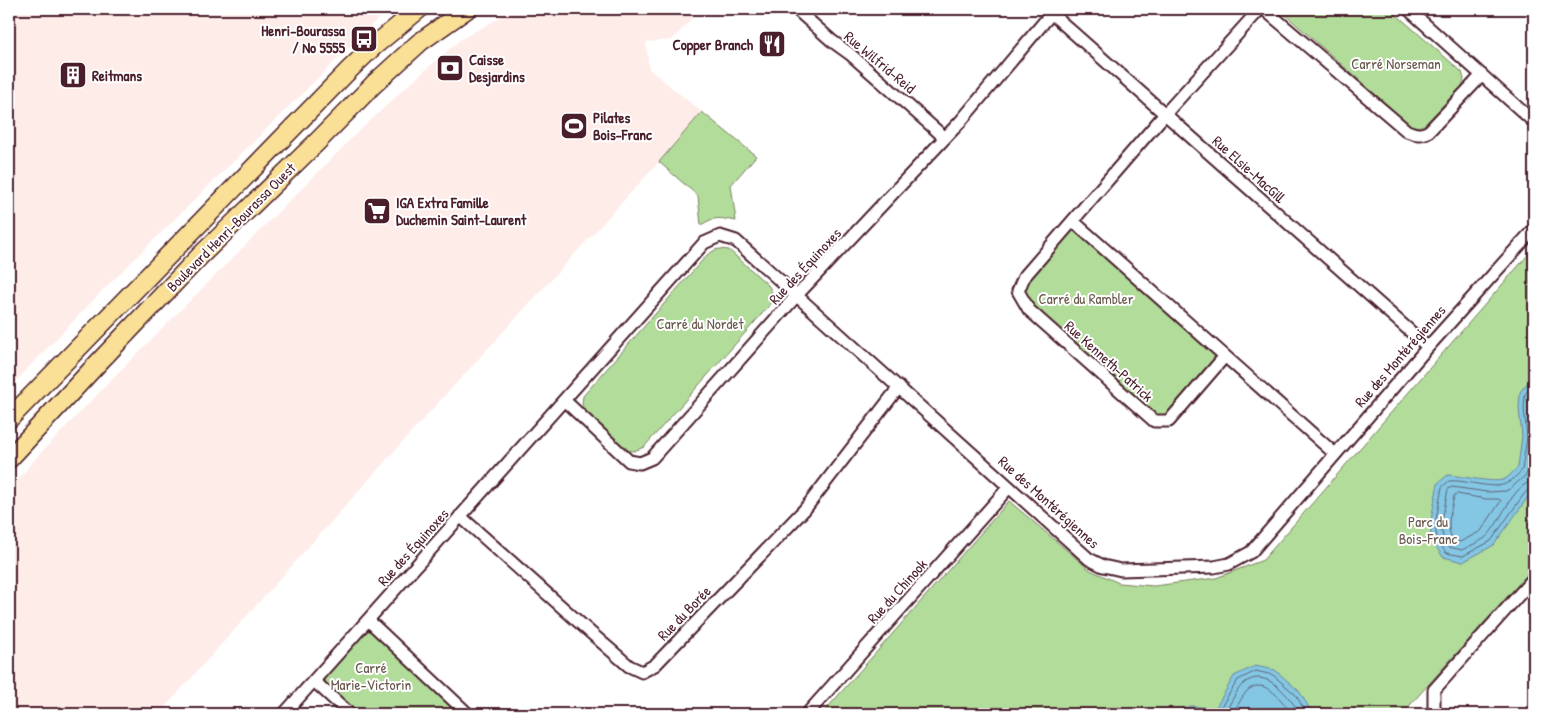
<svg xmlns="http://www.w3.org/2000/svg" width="1543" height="723" viewBox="0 0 1543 723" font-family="'Patrick Hand',sans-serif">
<rect width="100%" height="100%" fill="#fff"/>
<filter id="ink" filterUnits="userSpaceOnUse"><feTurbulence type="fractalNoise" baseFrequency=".02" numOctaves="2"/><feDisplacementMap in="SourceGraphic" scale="10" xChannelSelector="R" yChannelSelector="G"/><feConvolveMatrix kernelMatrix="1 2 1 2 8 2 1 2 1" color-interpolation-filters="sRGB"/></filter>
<g filter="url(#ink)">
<path fill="#feece9" d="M9 9H388L104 289 9 388Z
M515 9H701L672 40 646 42 649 69 702 112 659 162 406 438 159 714H9V491L34 460 118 373 357 133 415 79 460 40Z"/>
<path fill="#b1dc9a" stroke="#7e7e62" d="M1280 9H1390L1462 72 1464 79 1462 86 1424 125 1417 127 1410 125 1281 11Z
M702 112 756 156 731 185 736 221C720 218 715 216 701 225L698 196 659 162Z
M1073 221 1225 356 1169 421H1154L1029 310 1018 291Z
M1534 248V567L1402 714H822L1009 501 1090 570 1119 583 1154 586 1216 578 1263 560Z
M719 249 729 250 768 285C773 291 773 299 769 306L644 447 634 451 625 450 584 412 582 403 583 396 707 255 715 250Z
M368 620 468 714H350L314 681Z"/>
<path fill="#83c7e4" stroke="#6c849a" d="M1533 376H1534V491L1528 497 1494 545 1463 562 1443 557 1432 541 1430 525 1438 483 1448 475C1461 476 1492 483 1503 480 1508 478 1514 471 1518 467L1522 436 1519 409 1520 392Z
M1255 666 1275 670 1299 691 1313 714H1163L1191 706 1215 709 1234 676Z"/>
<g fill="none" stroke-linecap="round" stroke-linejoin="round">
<path stroke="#616275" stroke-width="1" d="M1534 383 1525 394 1524 409 1527 437 1522 470C1518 474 1513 480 1507 483 1495 491 1464 479 1449 481L1442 487 1435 525 1437 539 1446 553 1463 556 1491 541 1524 494 1530 488H1534
M1534 392 1531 396 1530 409 1533 437 1529 469 1526 475 1511 488 1506 491 1487 492 1452 487 1448 489 1441 526 1443 537 1449 547 1462 550C1469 546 1480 542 1486 537 1501 524 1512 483 1534 481
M1457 494 1486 499H1499L1501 501 1481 531 1460 542C1441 538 1452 509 1454 496Z
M1180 714 1192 712 1217 713 1238 680 1256 671 1273 675 1295 694 1307 714
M1224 714C1229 707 1236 690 1243 684 1266 665 1289 696 1300 714
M1233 714C1237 707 1242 696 1248 690 1265 676 1284 702 1291 714"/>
<g stroke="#4a1f2b" stroke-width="15">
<path id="minor" d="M796 9 832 41 850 54 944 137
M1264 9 1407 131C1415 134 1421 136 1429 131L1482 75
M1408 9 1534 122
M1051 13 1428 347
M1073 221 1334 453
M1225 356 1169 421H1154L1029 310 1018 291 1024 277 1165 114 1260 9
M564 400 629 461 640 463 652 458 797 295 960 122 1055 9
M460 516 591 633 629 666 642 672 655 665 805 509 899 387
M368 620 468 714
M314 681 350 714
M284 714 704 243 720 236 736 241 1089 559 1103 566 1121 570 1214 567 1229 564 1251 552 1428 347 1534 229
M807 714 1009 487
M1437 714 1434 709V690L1534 578"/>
</g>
<g stroke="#4a1f2b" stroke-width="21">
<path id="primary" d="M9 419 348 71 374 46 419 9
M9 459 98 363 200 256 316 143 374 84 420 42 467 9"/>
</g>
<use href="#minor" stroke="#fff" stroke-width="11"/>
<use href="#primary" stroke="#f9e096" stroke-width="18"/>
</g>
</g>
<defs>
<g id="bus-square" transform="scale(1.4375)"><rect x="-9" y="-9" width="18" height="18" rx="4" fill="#4a1f2b" stroke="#fff"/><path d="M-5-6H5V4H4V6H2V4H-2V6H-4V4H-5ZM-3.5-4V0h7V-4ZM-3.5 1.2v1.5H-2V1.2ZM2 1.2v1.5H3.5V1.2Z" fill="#fff"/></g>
<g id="restaurant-square" transform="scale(1.4375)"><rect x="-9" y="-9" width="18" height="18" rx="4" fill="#4a1f2b" stroke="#fff"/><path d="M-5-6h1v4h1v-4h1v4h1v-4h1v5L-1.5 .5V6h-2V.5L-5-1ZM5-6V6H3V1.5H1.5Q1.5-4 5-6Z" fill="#fff"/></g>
<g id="bank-square" transform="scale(1.4375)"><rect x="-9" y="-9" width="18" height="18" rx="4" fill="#4a1f2b" stroke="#fff"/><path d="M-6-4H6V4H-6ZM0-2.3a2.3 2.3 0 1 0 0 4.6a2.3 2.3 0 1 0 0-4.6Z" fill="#fff"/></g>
<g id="building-square" transform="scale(1.4375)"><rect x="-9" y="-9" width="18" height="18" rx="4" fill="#4a1f2b" stroke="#fff"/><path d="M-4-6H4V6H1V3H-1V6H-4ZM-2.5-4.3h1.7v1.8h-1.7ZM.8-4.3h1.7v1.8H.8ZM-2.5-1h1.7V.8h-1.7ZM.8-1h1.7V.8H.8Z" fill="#fff"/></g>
<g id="stadium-square" transform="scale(1.4375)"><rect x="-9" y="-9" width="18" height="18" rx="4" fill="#4a1f2b" stroke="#fff"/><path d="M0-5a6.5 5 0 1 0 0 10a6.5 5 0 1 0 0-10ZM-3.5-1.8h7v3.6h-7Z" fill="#fff"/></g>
<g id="supermarket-square" transform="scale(1.4375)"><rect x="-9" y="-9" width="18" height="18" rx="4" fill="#4a1f2b" stroke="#fff"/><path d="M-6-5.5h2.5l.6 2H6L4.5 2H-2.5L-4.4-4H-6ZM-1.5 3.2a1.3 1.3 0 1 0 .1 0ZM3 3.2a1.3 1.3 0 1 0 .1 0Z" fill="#fff"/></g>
</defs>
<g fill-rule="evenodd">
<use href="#bus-square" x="364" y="39"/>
<use href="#restaurant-square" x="772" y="44"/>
<use href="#bank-square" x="450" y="68"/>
<use href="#building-square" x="73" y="75"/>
<use href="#stadium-square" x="574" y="126"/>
<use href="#supermarket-square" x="377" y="211"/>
</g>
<g text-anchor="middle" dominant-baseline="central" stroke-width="4" stroke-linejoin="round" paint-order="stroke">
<g font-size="15" font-weight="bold" fill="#4a1f2b" stroke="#fff" text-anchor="start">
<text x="345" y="30" text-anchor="end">Henri-Bourassa<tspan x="345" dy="17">/ No 5555</tspan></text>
<text x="753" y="44" text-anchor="end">Copper Branch</text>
<text x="469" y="59">Caisse<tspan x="469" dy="17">Desjardins</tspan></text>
<text x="92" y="75">Reitmans</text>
<text x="593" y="117">Pilates<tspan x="593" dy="17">Bois-Franc</tspan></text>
<text x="396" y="202">IGA Extra Famille<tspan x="396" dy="17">Duchemin Saint-Laurent</tspan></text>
</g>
<g font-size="15" fill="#4a1f2b" stroke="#fff">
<text transform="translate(880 62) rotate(40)">Rue Wilfrid-Reid</text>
<text transform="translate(1249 169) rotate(42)">Rue Elsie-MacGill</text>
<text transform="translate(231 227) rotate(-45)">Boulevard Henri-Bourassa Ouest</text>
<text transform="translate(805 266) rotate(-47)">Rue des Équinoxes</text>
<text transform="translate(1400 356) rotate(-49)">Rue des Montérégiennes</text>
<text transform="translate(1109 361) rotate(42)">Rue Kenneth-Patrick</text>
<text transform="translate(1049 502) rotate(42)">Rue des Montérégiennes</text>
<text transform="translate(413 547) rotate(-48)">Rue des Équinoxes</text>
<text transform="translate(897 591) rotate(-48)">Rue du Chinook</text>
<text transform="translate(684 613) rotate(-46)">Rue du Borée</text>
</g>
<g font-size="15" fill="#69584c" stroke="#fff">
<text x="1396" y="63">Carré Norseman</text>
<text x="1086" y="298">Carré du Rambler</text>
<text x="700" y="323">Carré du Nordet</text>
<text x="1428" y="521">Parc du<tspan x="1428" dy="17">Bois-Franc</tspan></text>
<text x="371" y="667">Carré<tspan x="371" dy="17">Marie-Victorin</tspan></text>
</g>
</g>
<rect width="1543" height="723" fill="none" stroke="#fff" stroke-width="30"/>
<rect x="15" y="15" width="1513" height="693" fill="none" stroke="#4a1f2b" stroke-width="2" filter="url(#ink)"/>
</svg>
